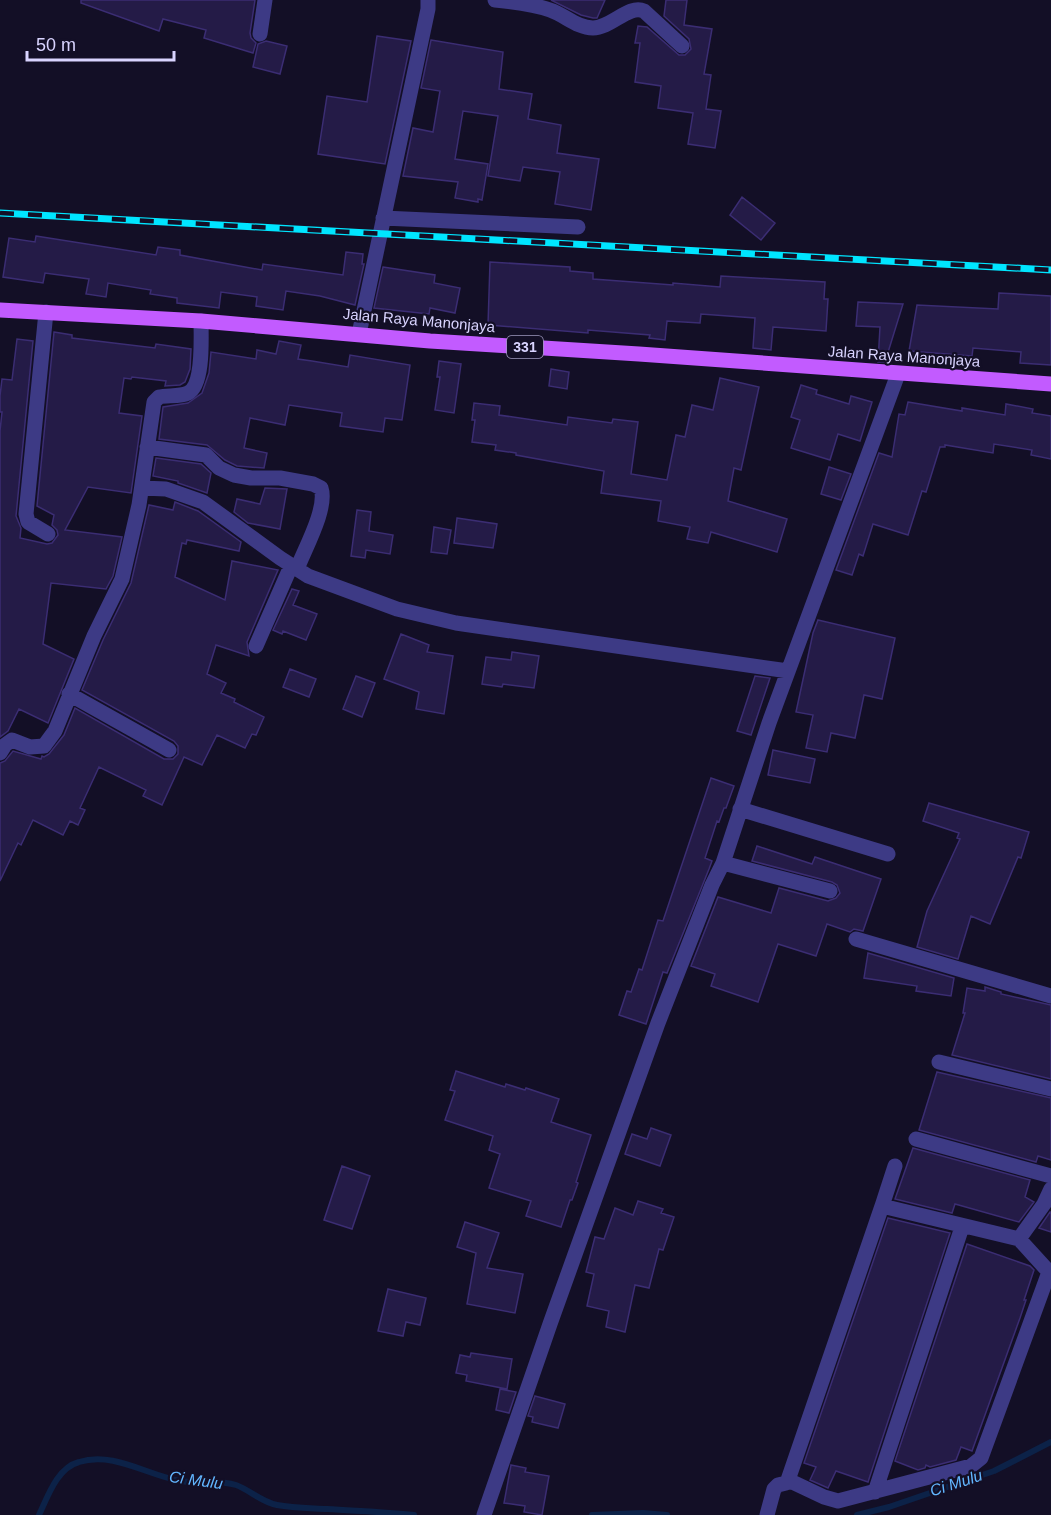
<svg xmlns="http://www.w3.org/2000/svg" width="1051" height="1515" viewBox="0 0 1051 1515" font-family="Arial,sans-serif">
<rect width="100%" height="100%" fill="#130f26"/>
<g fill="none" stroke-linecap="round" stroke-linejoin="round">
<path stroke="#0c2248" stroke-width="6" d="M39 1515C48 1496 57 1468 79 1462 114 1451 148 1476 181 1481 199 1484 218 1479 236 1485 250 1490 261 1502 277 1505 293 1508 310 1508 327 1509 356 1511 385 1512 414 1515
M592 1515 643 1513 667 1515
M857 1515 889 1507 994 1471 1051 1442"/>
</g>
<path fill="#241b47" stroke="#3b2d73" stroke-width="1.5" d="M81 0H255L250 33 251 38 256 43 253 53 204 38 206 30 163 19 159 31 81 3Z
M551 0H605L597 18H593L581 15Z
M666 0H687L684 25 712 29 704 74 711 75 706 109 721 111 715 148 688 144 693 113 658 108 661 86 635 82 640 43H635L638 26 647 27 679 55H685L691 49 689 39 664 16Z
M377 36 411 41 385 164 318 154 327 96 367 102Z
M431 40 503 52 499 89 532 94 528 119 561 125 557 153 599 159 591 210 555 204 560 172 523 167 520 181 488 176 498 116 463 111 455 159 488 164 482 200 478 199V202L455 198 458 182 403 176 413 128 433 132 440 91 421 88Z
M266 41 287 46 280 74 253 67 258 44Z
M742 197 775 223 761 240 730 215Z
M36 236 156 255 158 247 180 250V255L262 270 263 264 343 275 346 252 363 254 362 264H364L355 305 320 296 286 291 283 310 256 306 257 297 221 292 219 308 177 303V298L150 294 151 290 108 283 106 297 86 294 89 279 45 273 43 283 3 277 9 238 35 242Z
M490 262 570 267V271L593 273V279L673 285V283L720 287 721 276 825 282 824 299H828L826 331 773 327 771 350 753 348 755 318 701 314 700 323 667 321 665 340 649 338 650 335 625 333 588 330V333L488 325Z
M383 267 435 275 434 283 460 288 455 313 430 308 429 314 374 308Z
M999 293 1051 296V365L1020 363 1021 352 973 348 972 356 909 351 917 305 998 309Z
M858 302 903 304 885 362H878L880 327 856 326Z
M54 332 72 335V338L155 348 156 344 191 349 190 369 185 382 180 385 165 386 166 381 132 377 131 379 124 378 119 413 142 416 131 493 88 487 65 530 122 537 113 576 106 589 51 583 43 644 74 659 48 723 19 709 8 731 0 737V431L2 412H0V396L2 379 12 380 17 339 33 341 16 516 21 528 20 538 47 544 52 543 58 535 57 530 52 525 54 515 37 506Z
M279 341 301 345 298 359 312 361 348 367 350 355 410 365 402 420 385 418 383 432 340 426 342 413 289 405 285 425 250 418 244 448 267 453 264 468 237 466 225 460 207 445 159 439 163 407 188 403 202 393 209 373 211 352 256 359 257 350 276 354Z
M439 361 461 364 454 413 435 410 440 377H437Z
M551 369 569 372 567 389 549 386Z
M720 378 759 387 741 470 734 468 728 501 787 519 777 552 711 532 708 543 687 539 690 527 658 521 661 501 601 493 604 471 516 455V453L495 450 496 445 472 442 475 420H472L474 403 500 406 499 415 567 425 568 417 612 423 613 419 638 422 631 474 667 480 676 435 685 437 692 405 713 410Z
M801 385 817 390 816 394 849 404 851 396 872 402 860 441 838 434 830 460 791 448 800 420 791 417Z
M908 402 962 411V408L1005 415 1006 404 1033 409 1032 413 1051 416V459L1031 455 1032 450 994 444 993 453 945 445V447H940L926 492 922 491 908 535 873 524 863 556 859 554 852 575 836 570 879 453 892 457 899 414 905 415Z
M156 458 201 464 211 473 207 493 178 483V481L153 476Z
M829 467 851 474 841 500 821 494Z
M265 488 287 489 280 529 248 523 234 512 237 499 260 504Z
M175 502 198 511 241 542 239 551 187 540 186 544 182 543 175 577 225 600 232 561 278 570 247 642 249 656 216 645 207 674 226 683 221 693 235 699 234 702 264 717 256 735 252 734 245 748 217 735 202 765 184 757 162 805 143 796 146 790 99 767 80 808 85 810 78 825 70 821 63 835 33 820 21 845 18 843 0 881V763L5 761 13 751 41 759 42 756 44 757 49 754 64 735 75 708 164 759H173L178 754V746L174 741 82 690 103 640 131 583 149 505 173 510Z
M357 510 371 512 369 531 393 535 390 554 366 550 365 558 351 556Z
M457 518 497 524 493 548 454 543Z
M434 527 451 530 447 554 431 552Z
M292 589 299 591 293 605 317 614 306 640 283 631 282 634 273 630Z
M818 620 895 638 882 699 864 695 855 738 831 733 827 752 806 748 813 715 796 712 813 633Z
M401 634 429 645 427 652 453 656 444 714 416 709 419 692 384 679Z
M512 652 539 656 534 688 503 684 502 687 482 684 486 657 511 660Z
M290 669 316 679 309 697 283 687Z
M356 676 375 683 362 717 343 709Z
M755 676 770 678 751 735 737 731Z
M773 750 815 759 810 783 768 775Z
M711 778 734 786 726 808H724L719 822 717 821 705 858 712 861 709 869 667 973 663 972 646 1024 619 1015 627 991 631 992 639 969 642 970 658 920 663 921Z
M929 803 1029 832 1021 858 1018 857 990 924 971 916 958 959 917 947 927 911 960 839 957 838 959 833 923 821Z
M757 846 812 864 815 857 881 879 863 931 854 929 850 932 827 924 816 956 778 944 758 1002 711 986 715 974 691 966 718 897 771 913 779 888 828 901 836 898 840 893 837 885 832 882 752 861Z
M868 953 954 978 951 996 916 991 917 986 864 978Z
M985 987 1001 992V994L1051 1005V1079L952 1055 965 1013H963L967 988 985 991Z
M456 1071 505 1087 506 1084 525 1090 526 1088 559 1099 551 1122 591 1135 576 1182 578 1183 572 1200H570L561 1227 526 1216 531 1201 489 1188 500 1154 489 1150 493 1136 445 1120 455 1091 450 1090Z
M937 1072 1051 1098V1160L1038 1156 1036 1162 919 1130Z
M651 1128 671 1135 660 1166 625 1154 632 1134 647 1139Z
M913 1148 1030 1180 1025 1197 1034 1202 1019 1222 955 1204 952 1213 895 1199Z
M342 1166 370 1176 352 1229 324 1220Z
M638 1201 663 1209 661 1213 674 1217 663 1250 659 1249 649 1288 635 1285 625 1332 606 1327 609 1311 587 1306 594 1274 586 1272 595 1237 604 1239 615 1208 633 1215Z
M1050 1212H1051V1232L1039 1228Z
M888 1218 950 1233 868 1482 836 1471 828 1488 810 1480 816 1467 804 1463Z
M465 1222 499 1233 487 1268 523 1274 515 1313 467 1304 476 1253 457 1247Z
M967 1244 1030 1266 1034 1270 1024 1300H1026L1020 1318 972 1451 961 1447 956 1460 930 1467 926 1465 925 1468 918 1470 895 1461Z
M388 1289 426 1298 420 1325 406 1322 403 1336 378 1331Z
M471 1353 512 1359 507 1389 466 1381 467 1375 456 1373 460 1355 470 1357Z
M500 1389 516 1392 509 1413 496 1410Z
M535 1396 565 1404 558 1428 532 1422 533 1417 528 1416Z
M511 1465 526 1468 525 1472 549 1476 542 1515 524 1512 525 1506 504 1503Z"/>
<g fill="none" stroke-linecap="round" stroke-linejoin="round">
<path stroke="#3d3a85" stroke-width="15" d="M495 0C513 2 533 4 550 10 565 15 577 28 593 28 611 28 629 4 644 11L682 46
M260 34 265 0
M383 218 578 227
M46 312 26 514 28 522 48 534
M359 334 428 9V0
M147 447 206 455 219 468 234 475 251 478H280L313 484 321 488C328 508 304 550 297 569
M142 488 166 489 203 502 280 558 308 576 397 609 456 623 788 671
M256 646 291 566
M69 694 169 750
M0 753 5 745 12 740 30 747 44 746 55 731 94 636 122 579 139 505 154 402 159 397C167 395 180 397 188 393 204 385 201 337 201 321
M740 809 888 854
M723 863 830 891
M856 939 1051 996
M939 1062 1051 1089
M916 1139 1051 1176
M882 1206 895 1166
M788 1480 824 1497 838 1501 971 1466 981 1458 1049 1272 1019 1239 1044 1204 1051 1189
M875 1492 962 1227
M484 1515 550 1324 658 1023 712 885 723 863 769 723 898 374
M767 1515 774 1489 778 1485 786 1483 788 1480 882 1206 1019 1239"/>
<path stroke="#c25bff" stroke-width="15" d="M0 310 201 321 430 341 639 354 1051 384"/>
<g stroke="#00e5ff" stroke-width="7">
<path id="rail" d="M0 213 1051 270"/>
</g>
<use href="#rail" stroke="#130f26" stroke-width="4.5" stroke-dasharray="14" stroke-linecap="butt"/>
</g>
<g text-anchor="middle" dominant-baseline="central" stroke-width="4.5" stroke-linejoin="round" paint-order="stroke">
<rect fill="#130f26" stroke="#9e99be" stroke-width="1.5" x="507" y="336" width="36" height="22" rx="4.5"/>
<g font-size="14" font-weight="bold" fill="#d9d4ff">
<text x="525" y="347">331</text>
</g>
<g font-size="15" fill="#d9d4ff" stroke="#130f26">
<text transform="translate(419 320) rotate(5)">Jalan Raya Manonjaya</text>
<text transform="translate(904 356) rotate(4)">Jalan Raya Manonjaya</text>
</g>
<g font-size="16" font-style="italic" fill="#62b6ff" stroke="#130f26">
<text transform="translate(196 1480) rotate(8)">Ci Mulu</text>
<text transform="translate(956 1483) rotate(-18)">Ci Mulu</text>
</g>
</g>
<path d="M27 51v9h147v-9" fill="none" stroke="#d9d4ff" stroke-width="3"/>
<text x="36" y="51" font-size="18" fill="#d9d4ff" stroke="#130f26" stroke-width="4.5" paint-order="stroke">50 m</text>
</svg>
